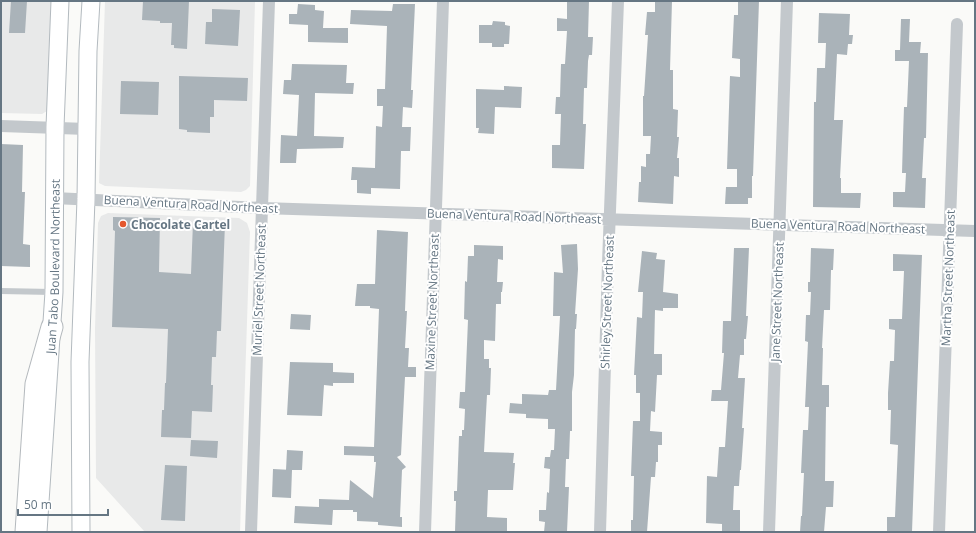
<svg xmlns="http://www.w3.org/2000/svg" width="976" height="533" viewBox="0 0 976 533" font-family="'Open Sans',sans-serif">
<rect width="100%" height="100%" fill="#fafaf8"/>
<path fill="#e8e9e9" d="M1 1H51L47 111 42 114 1 113Z
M105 1H255L250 186 246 190 241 192 105 186 99 183Z
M108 213 239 218 247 223 250 232 240 532H145L96 478 95 329 98 223 101 216Z"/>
<path fill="#aab3b9" d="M11 1H27L25 33H9Z
M143 1H189L187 49 174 48V45H171L172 23H160V21L142 20Z
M567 1H589L588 37H593L592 55H589L588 61 587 88H584L583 124H586L584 169 552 168V145H560L561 114H555L556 97H560L561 64H565L567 31H557V18L567 19Z
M655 1H672L670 70H673V109L678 110 677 137H679L677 158H679V177L674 176 673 204 638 202 639 182H641V166L646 167V154H650L651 136H643V96H644L648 35H645L647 12H655Z
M738 1H759L753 176H752V198H748V204H725L726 187H737V169H727L730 76 740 77V59L732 58 734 15H738Z
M298 4 315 5V10L324 11 323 28H348V43L308 42V25L289 24V14H297Z
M393 4H415L411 90H413L412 108 403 107 402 127H411L410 151H401L400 189 371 188V194L357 193V180H351L352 167 375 168 376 126 382 127 383 106H377V89H385L387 26 350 24 351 10 392 11Z
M212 9 240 10 238 46 205 44 206 22H212Z
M819 13 850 14 849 35H853L852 44H848L847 55 837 54 834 120H843L840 178H841V193H861L860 208 813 207 814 102H816L817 68H825L826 43H818Z
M901 19H910L909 42H921L920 53H928L926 138H924L922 178H926L925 208 893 207V192H905L906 173H902L903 137 904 107H907L909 61H895V50H900Z
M493 21 505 22V25L510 26 509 44H504V47H492V43H479V25H492Z
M292 64 347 65 346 83H354L353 94 315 93 314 136 344 137 343 148 297 149 296 163H280L281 135 297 136 299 95 283 94 284 80H291Z
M179 76 248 78 247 101 214 100V117H210V133L187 132V130L179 129Z
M121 81 159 82 158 115 120 114Z
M504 86 522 87 521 108 495 107 494 134 478 133 479 128H476V89L504 90Z
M1 144 23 145 22 192H25L23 244 30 245V267L1 266Z
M113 217 160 218 159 272 191 274 193 222 225 223 221 331H217L216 357H212L211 385H213L212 412 192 411 191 438 161 437 162 410H164L165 383H166L168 329 112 327 115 231 113 230Z
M377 230 408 232 405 311H407L405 348H409L408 367H416V377H405L401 455 397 457 406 467 402 470 400 517H402V527L378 525V522L357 521V512H353V510H333L332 525 294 523 295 506 319 507V499L349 500 350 480 373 498 376 462H374V456L344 455V446L374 447 379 309 370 308V306H355L357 284H375Z
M577 244 578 269 575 314H577L576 329H575L574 375 572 392V431H570L569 459H566L565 487H569L567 532H544L545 522 539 521V510H546L547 492 549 493 550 469 544 468 545 457H550L551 450H554L555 429H548V419L526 418V414L509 413 510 403 522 404V394L548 395 549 390H556L560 316H553L554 272 563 273 561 245Z
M474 245 503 246V260L498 259 497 282H503L502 292H501V304H496L495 341 484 340V359H489V368H491L490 395H487L486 413 484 452 514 453 513 463H515L513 490H488L487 517 507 518V532H455L456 501H454V491H457L459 436H462V430H464L465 409 459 408 460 392H465L468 320 464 319 465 281 467 282 468 256H474Z
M734 248H749L746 316H748L746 339H744V355H740L738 378H745L742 428H744L741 470H740L739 486H734L733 510H740V532H722V524L706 523 707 476 717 477 719 447H725L728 401H711L712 390H721L724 353H722L723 321H731Z
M811 248 834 249 833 270H831L830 310H824L822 348H823L822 385H829V407H826L825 481H834L833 507H826L824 532H800L801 516H802L804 473H801L803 430H808L809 407H805L808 342 805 341 806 315H810L811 292H808V282H810Z
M642 251 657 253 656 259 665 260 663 292 678 294V308H663V311L655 310 654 354H662V375H657L655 412 651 411 650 431 662 432V445H658V462H656L655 477H651L647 532H631V520H633L634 476H631L633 421H640V393H636V375H634L637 317 642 318 643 292H638Z
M893 254 922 255 912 532H887V517H895L898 445 890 444 891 410H888V393L890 361H894L895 330 889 329V319H902L904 271H893Z
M291 314 311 315 310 330 290 329Z
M290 362 333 363V372L354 373V383H333V386L324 385 322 416 287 415Z
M191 440 218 441 217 458 190 456Z
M287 450 303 451 302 470H286Z
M165 465 187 466 185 521 161 520Z
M273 469 292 470 291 498 272 497Z"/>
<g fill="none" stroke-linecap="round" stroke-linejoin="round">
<g stroke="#b3babf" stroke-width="19">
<g id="secondary">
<path id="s1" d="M38 532 54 292 55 127 60 1"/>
<path d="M81 532 80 362 86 199 88 51 91 1"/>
</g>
</g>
<g stroke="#b4b9bd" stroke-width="23">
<path id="motorway" d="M26 532 36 384 52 327"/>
</g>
<path stroke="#c3c8cc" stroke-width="6" d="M1 291 52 292"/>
<path stroke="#c3c8cc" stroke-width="12" d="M1 126 87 129
M54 198 262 208 975 231
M251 532 269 1
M425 532 443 1
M600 532 608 263 618 1
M769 532 787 1
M939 532 957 24"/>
<use href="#secondary" stroke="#fff" stroke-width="17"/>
<use href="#motorway" stroke="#fff" stroke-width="21"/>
</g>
<circle fill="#e4572e" stroke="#fff" stroke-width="1.5" cx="123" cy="224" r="4"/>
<g text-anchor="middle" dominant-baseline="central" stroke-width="4" stroke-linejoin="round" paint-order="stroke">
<g font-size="12" fill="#657683" stroke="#fff">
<text transform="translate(191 204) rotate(3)">Buena Ventura Road Northeast</text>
<text transform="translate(514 216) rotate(2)">Buena Ventura Road Northeast</text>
<text transform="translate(838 226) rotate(2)">Buena Ventura Road Northeast</text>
<text stroke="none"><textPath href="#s1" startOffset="266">Juan Tabo Boulevard Northeast</textPath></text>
<text transform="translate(948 278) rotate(-88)">Martha Street Northeast</text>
<text transform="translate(259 290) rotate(-88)">Muriel Street Northeast</text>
<text transform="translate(432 302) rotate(-88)">Maxine Street Northeast</text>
<text transform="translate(607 302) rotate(-88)">Shirley Street Northeast</text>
<text transform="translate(777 302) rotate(-88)">Jane Street Northeast</text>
</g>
<g font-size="12" font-weight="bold" fill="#657683" stroke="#fff" text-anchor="start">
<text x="131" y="224">Chocolate Cartel</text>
</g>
</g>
<rect width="976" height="533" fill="none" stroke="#657683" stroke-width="4"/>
<path d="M18 509v6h90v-6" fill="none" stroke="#657683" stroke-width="2"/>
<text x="24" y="509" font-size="12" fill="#657683" stroke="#ffffff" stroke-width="3" paint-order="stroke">50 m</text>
</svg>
